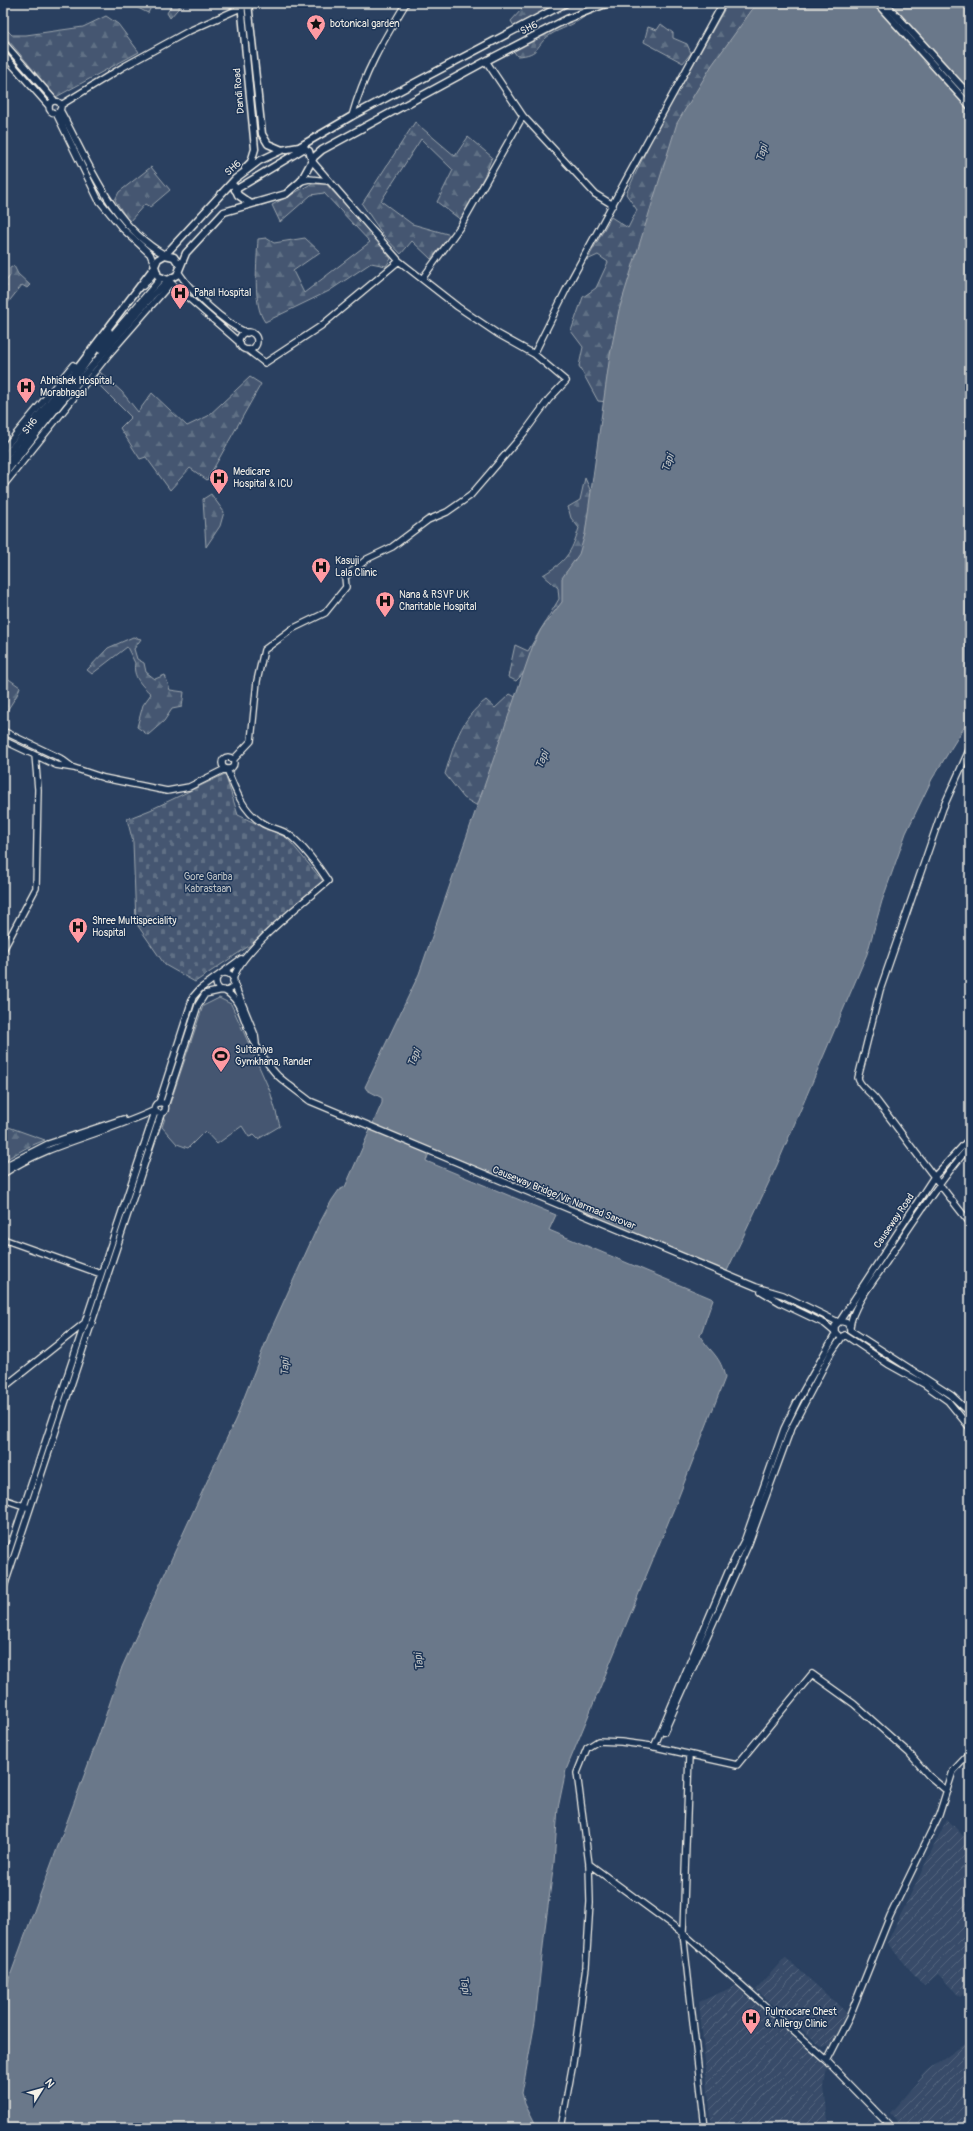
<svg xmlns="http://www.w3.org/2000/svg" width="973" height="2131" viewBox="0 0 973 2131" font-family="Pangolin,sans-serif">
<defs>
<pattern id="industrial-furrows" width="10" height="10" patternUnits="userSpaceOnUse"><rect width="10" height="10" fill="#374c69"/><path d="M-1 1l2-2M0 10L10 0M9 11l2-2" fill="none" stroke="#55667e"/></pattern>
<pattern id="forest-firs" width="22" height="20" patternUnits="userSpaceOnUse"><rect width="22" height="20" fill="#445771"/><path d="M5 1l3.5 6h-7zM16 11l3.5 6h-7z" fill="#607085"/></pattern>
<pattern id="cemetery-stones" width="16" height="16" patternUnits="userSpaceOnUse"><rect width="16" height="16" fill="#445771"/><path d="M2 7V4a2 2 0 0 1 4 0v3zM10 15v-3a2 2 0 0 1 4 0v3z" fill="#607085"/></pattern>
</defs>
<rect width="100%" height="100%" fill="#2a4060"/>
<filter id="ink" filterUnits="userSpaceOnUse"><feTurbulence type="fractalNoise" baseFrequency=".025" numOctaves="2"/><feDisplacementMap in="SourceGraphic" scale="8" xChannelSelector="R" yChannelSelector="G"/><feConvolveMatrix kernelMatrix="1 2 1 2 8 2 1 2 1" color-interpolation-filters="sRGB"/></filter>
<g filter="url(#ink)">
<path fill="url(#industrial-furrows)" d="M947 1819 970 1843V1988L960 1997 938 1974 924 1986 887 1943Z
M785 1957 847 2013 830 2046 823 2048 756 1990Z
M735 1986 827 2067 824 2087 829 2128H712L699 2002Z
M970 2040V2128H904L890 2113 927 2071Z"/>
<path fill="url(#forest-firs)" stroke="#9ca4ac" d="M137 3H153L148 13 136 7Z
M173 3H183L170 18 167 13Z
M517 3H559L514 26 511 21 522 9Z
M728 3H762L607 402 598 401 579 366 583 347 571 331 583 297 596 288 608 262 598 255 587 260 611 217 628 228 637 210 626 194 653 136Z
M572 13 584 14V17C572 26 561 28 550 35 535 45 541 55 517 56L510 46Z
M106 16 118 24 139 52 56 97 3 34V26L12 35H26L83 27Z
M661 24 673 33V38L687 44 691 53 683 63 644 42 648 27 657 30Z
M415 122 455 156 468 137 492 157 485 175 461 220 437 202 453 170 421 139 381 201 412 224 451 235 431 259 412 241 401 254 384 236 362 204Z
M151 167 170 190 150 207 145 204 129 222 115 200 119 192Z
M311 184H326L380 242 391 259 386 266 371 263 329 291 265 322C252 305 257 261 258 239L266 238 274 243 305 238 320 252 293 271 304 293 370 242 324 193 311 195 280 222 272 205Z
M14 266 18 274 30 285 27 288 22 285 7 304 3 300V285L10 276V268Z
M100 372 122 392 138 412 152 393 187 426 208 416 250 377 261 384 207 480 190 468 170 490 146 457 140 459 120 428 131 417 94 380Z
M585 478 593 496 570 610 541 655 516 681 508 677 515 645 528 651 559 599 558 588 543 575C566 561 571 554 579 528L571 518 568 507 580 500Z
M211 494 224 512 220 526 206 547 203 499Z
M133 637 141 639 134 649 137 659 144 663 146 672 155 679 165 675 170 690 184 692 182 707 172 709 164 721 148 735 137 727 143 705 151 694C142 686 132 676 135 663L127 647 92 674 87 670 108 648Z
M3 675 20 687 17 695 3 717Z
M510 694 519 699 481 808 464 798 445 774C454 745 460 719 486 700L495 708Z
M3 1125 45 1140 28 1147 3 1161Z"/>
<path fill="url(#cemetery-stones)" stroke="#9ca4ac" d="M225 774 238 815 287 838 323 881 261 938 195 982 165 965 136 923 133 842 127 819 150 810Z"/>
<path fill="#445771" stroke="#9ca4ac" d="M219 998 231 1004 270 1091 280 1126 258 1139 254 1135 249 1137 242 1126 217 1144 205 1131 188 1148 177 1144 162 1127 203 1006Z"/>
<path fill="#6a788a" stroke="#a1a8b0" d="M757 3H970V718L932 779 906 833 882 901 867 954 777 1165 727 1271 431 1148 426 1161 556 1215 549 1230 713 1299 700 1336C711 1353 721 1356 725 1378L677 1501 566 1770 558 1808 554 1863 545 1928 535 2022 522 2093 525 2104 537 2128H3V1995L99 1735 122 1667 236 1418 269 1334 318 1226 332 1200 339 1190 345 1187 382 1103V1098L367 1090 365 1087 419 974 533 645 541 629 562 602V578L579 554 585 534 610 355 619 310 677 123 712 65Z"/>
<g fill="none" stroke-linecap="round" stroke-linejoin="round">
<g stroke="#f4f1e8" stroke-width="8">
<path id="secondary" d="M3 42 54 100
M3 54 48 105
M486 61 523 116 595 194 613 205
M49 107a6 6 0 1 1 12 0a6 6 0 1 1-12 0Z
M61 105 123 67 189 31 245 6
M60 110C89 162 110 224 165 255
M56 113 98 199 122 228 150 254 155 266
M352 116C364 73 383 41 406 3
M312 161 399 261
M301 181 309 179 328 181
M179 273C193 294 223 322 247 333
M422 279 460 227 523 116
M169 281 240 343
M143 286 156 271
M239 341a9 9 0 1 1 18 0a9 9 0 1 1-18 0Z
M100 349 161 278
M534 354 572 278 723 3
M3 450 73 365 77 369
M3 468 82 369 109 331
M3 486 109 354 171 283
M3 731 60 758 72 767
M3 740 56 765 74 768 104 778 167 791 189 787 225 769
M970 748 943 808 880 990 858 1078C860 1087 872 1093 877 1101 908 1142 938 1183 970 1223
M222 763a6 6 0 1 1 12 0a6 6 0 1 1-12 0Z
M233 760 251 741 257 681 264 650 292 629 325 613 346 587 345 577 367 559 392 547 428 520 447 512 470 496 524 433 549 399 566 381 534 354 498 334 458 307 399 261 321 326 265 363 248 350
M227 769C235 790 243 811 262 823 270 828 280 829 288 834 302 844 319 867 328 881 306 900 236 954 233 981L255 1035 256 1043
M3 950 36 888 38 789 35 755
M216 982a9 9 0 1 1 18 0a9 9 0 1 1-18 0Z
M154.5 1108a5.5 5.5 0 1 1 11 0a5.5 5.5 0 1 1-11 0Z
M159 1103 193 997 200 989 241 959
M165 1106 198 1005 205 994 223 990C241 998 243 1020 251 1036 258 1049 268 1066 278 1076 288 1085 300 1093 310 1101L756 1287 783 1295 838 1322
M3 1167 48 1144 123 1119
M3 1174C49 1143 105 1134 155 1110
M3 1239 101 1274
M761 1291 781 1303 825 1324 838 1335
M840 1321 933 1178 970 1138
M850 1327C852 1306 875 1279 887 1261 913 1222 939 1182 970 1146
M850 1330 951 1395 970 1413
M835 1331V1326L840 1321 847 1323 850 1328
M845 1335 888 1364 924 1384 948 1401 970 1428
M3 1388 86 1322
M3 1499 27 1507
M3 1569 155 1112
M3 1590 161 1114
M664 1732 749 1543 790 1431 831 1353 843 1336
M654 1747 728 1572 745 1539 784 1429 797 1402 836 1333
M689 1755 683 1933 705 2128
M589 1864 683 1933 827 2061 892 2128
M827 2061 849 2018 890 1916 939 1815 953 1771 970 1753
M561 2128 573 2063 586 1967 590 1902 589 1864 577 1773 587 1748 598 1741 621 1742 651 1746 737 1765 812 1674 854 1704 909 1753 928 1775 947 1791"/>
</g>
<g stroke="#f4f1e8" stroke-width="9">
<path id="primary" d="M241 3 255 149 251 162 245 168
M248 3 262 134 268 144 282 150
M877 3 970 106
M885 3 970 96
M301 147 309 151 312 161
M234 186 238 195 251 204
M235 190 305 148
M165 255 174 257 180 266
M155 266 158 276 168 280
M3 459 77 369 155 266 158 259 165 255 235 179 259 161 282 150 299 147 352 116 566 3
M3 476 62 401 151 297 168 280 177 275 186 253 224 212 286 194 301 181 314 157 322 150 486 61 567 19 608 3"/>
</g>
<use href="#secondary" stroke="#1d3557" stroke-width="5.5"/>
<use href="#primary" stroke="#1d3557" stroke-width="6"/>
</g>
</g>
<defs>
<g id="sight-pin" transform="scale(1)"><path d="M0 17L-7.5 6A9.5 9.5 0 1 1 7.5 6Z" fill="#ff9aa2" stroke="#1d3557"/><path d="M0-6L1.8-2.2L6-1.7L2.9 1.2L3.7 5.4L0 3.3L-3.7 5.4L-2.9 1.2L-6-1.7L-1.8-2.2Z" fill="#111"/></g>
<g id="hospital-pin" transform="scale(1)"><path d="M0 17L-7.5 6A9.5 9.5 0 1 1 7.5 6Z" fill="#ff9aa2" stroke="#1d3557"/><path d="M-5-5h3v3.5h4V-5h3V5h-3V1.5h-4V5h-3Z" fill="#111"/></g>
<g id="stadium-pin" transform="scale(1)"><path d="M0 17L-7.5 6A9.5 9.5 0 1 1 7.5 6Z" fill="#ff9aa2" stroke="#1d3557"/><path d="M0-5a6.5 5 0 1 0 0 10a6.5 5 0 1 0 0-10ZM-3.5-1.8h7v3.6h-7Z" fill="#111"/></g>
</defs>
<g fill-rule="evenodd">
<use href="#sight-pin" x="316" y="24"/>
<use href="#hospital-pin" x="180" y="293"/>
<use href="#hospital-pin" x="26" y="387"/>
<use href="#hospital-pin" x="219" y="478"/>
<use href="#hospital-pin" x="321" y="567"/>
<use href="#hospital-pin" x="385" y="601"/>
<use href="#hospital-pin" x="78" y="927"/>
<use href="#stadium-pin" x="221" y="1056"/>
<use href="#hospital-pin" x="751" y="2018"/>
</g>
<g text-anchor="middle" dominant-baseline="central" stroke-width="3" stroke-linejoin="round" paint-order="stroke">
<g font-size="10" fill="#f4f1e8" stroke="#1d3557" text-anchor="start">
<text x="330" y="24">botonical garden</text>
<text x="194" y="293">Pahal Hospital</text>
<text x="40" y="381">Abhishek Hospital,<tspan x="40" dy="12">Morabhagal</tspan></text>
<text x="233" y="472">Medicare<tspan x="233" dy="12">Hospital &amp; ICU</tspan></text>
<text x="335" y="561">Kasuji<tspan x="335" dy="12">Lala Clinic</tspan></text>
<text x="399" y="595">Nana &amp; RSVP UK<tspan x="399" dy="12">Charitable Hospital</tspan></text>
<text x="92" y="921">Shree Multispeciality<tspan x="92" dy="12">Hospital</tspan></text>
<text x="235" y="1050">Sultaniya<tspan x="235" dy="12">Gymkhana, Rander</tspan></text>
<text x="765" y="2012">Pulmocare Chest<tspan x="765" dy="12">&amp; Allergy Clinic</tspan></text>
</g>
<g font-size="10" fill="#f4f1e8" stroke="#1d3557">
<text transform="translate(529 28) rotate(-27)">SH6</text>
<text transform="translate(239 91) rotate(-95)">Dandi Road</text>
<text transform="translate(233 168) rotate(-41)">SH6</text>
<text transform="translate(30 426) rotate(-52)">SH6</text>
<text transform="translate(564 1198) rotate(22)">Causeway Bridge/Vir Narmad Sarovar</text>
<text transform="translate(894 1221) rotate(-56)">Causeway Road</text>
</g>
<g font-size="10" fill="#bfc3c4" stroke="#1d3557">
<text x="208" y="877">Gore Gariba<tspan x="208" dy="12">Kabrastaan</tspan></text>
</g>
<g font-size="11" font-style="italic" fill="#bdc1c2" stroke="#1d3557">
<text transform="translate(762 153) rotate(-73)">Tapi</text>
<text transform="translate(668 463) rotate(-72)">Tapi</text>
<text transform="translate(542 760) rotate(-67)">Tapi</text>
<text transform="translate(414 1058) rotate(-67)">Tapi</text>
<text transform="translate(285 1367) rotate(-88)">Tapi</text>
<text transform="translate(419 1662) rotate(-97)">Tapi</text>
<text transform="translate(465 1985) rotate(82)">Tapi</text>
</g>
</g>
<rect width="973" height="2131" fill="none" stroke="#1d3557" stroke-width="16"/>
<rect x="8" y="8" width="957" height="2115" fill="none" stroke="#f4f1e8" stroke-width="1.5" filter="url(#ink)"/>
<g transform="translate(42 2089) rotate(53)" stroke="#1d3557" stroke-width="3" paint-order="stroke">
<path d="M0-3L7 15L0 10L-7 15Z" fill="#f4f1e8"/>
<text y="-6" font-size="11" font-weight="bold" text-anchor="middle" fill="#f4f1e8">N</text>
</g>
</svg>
